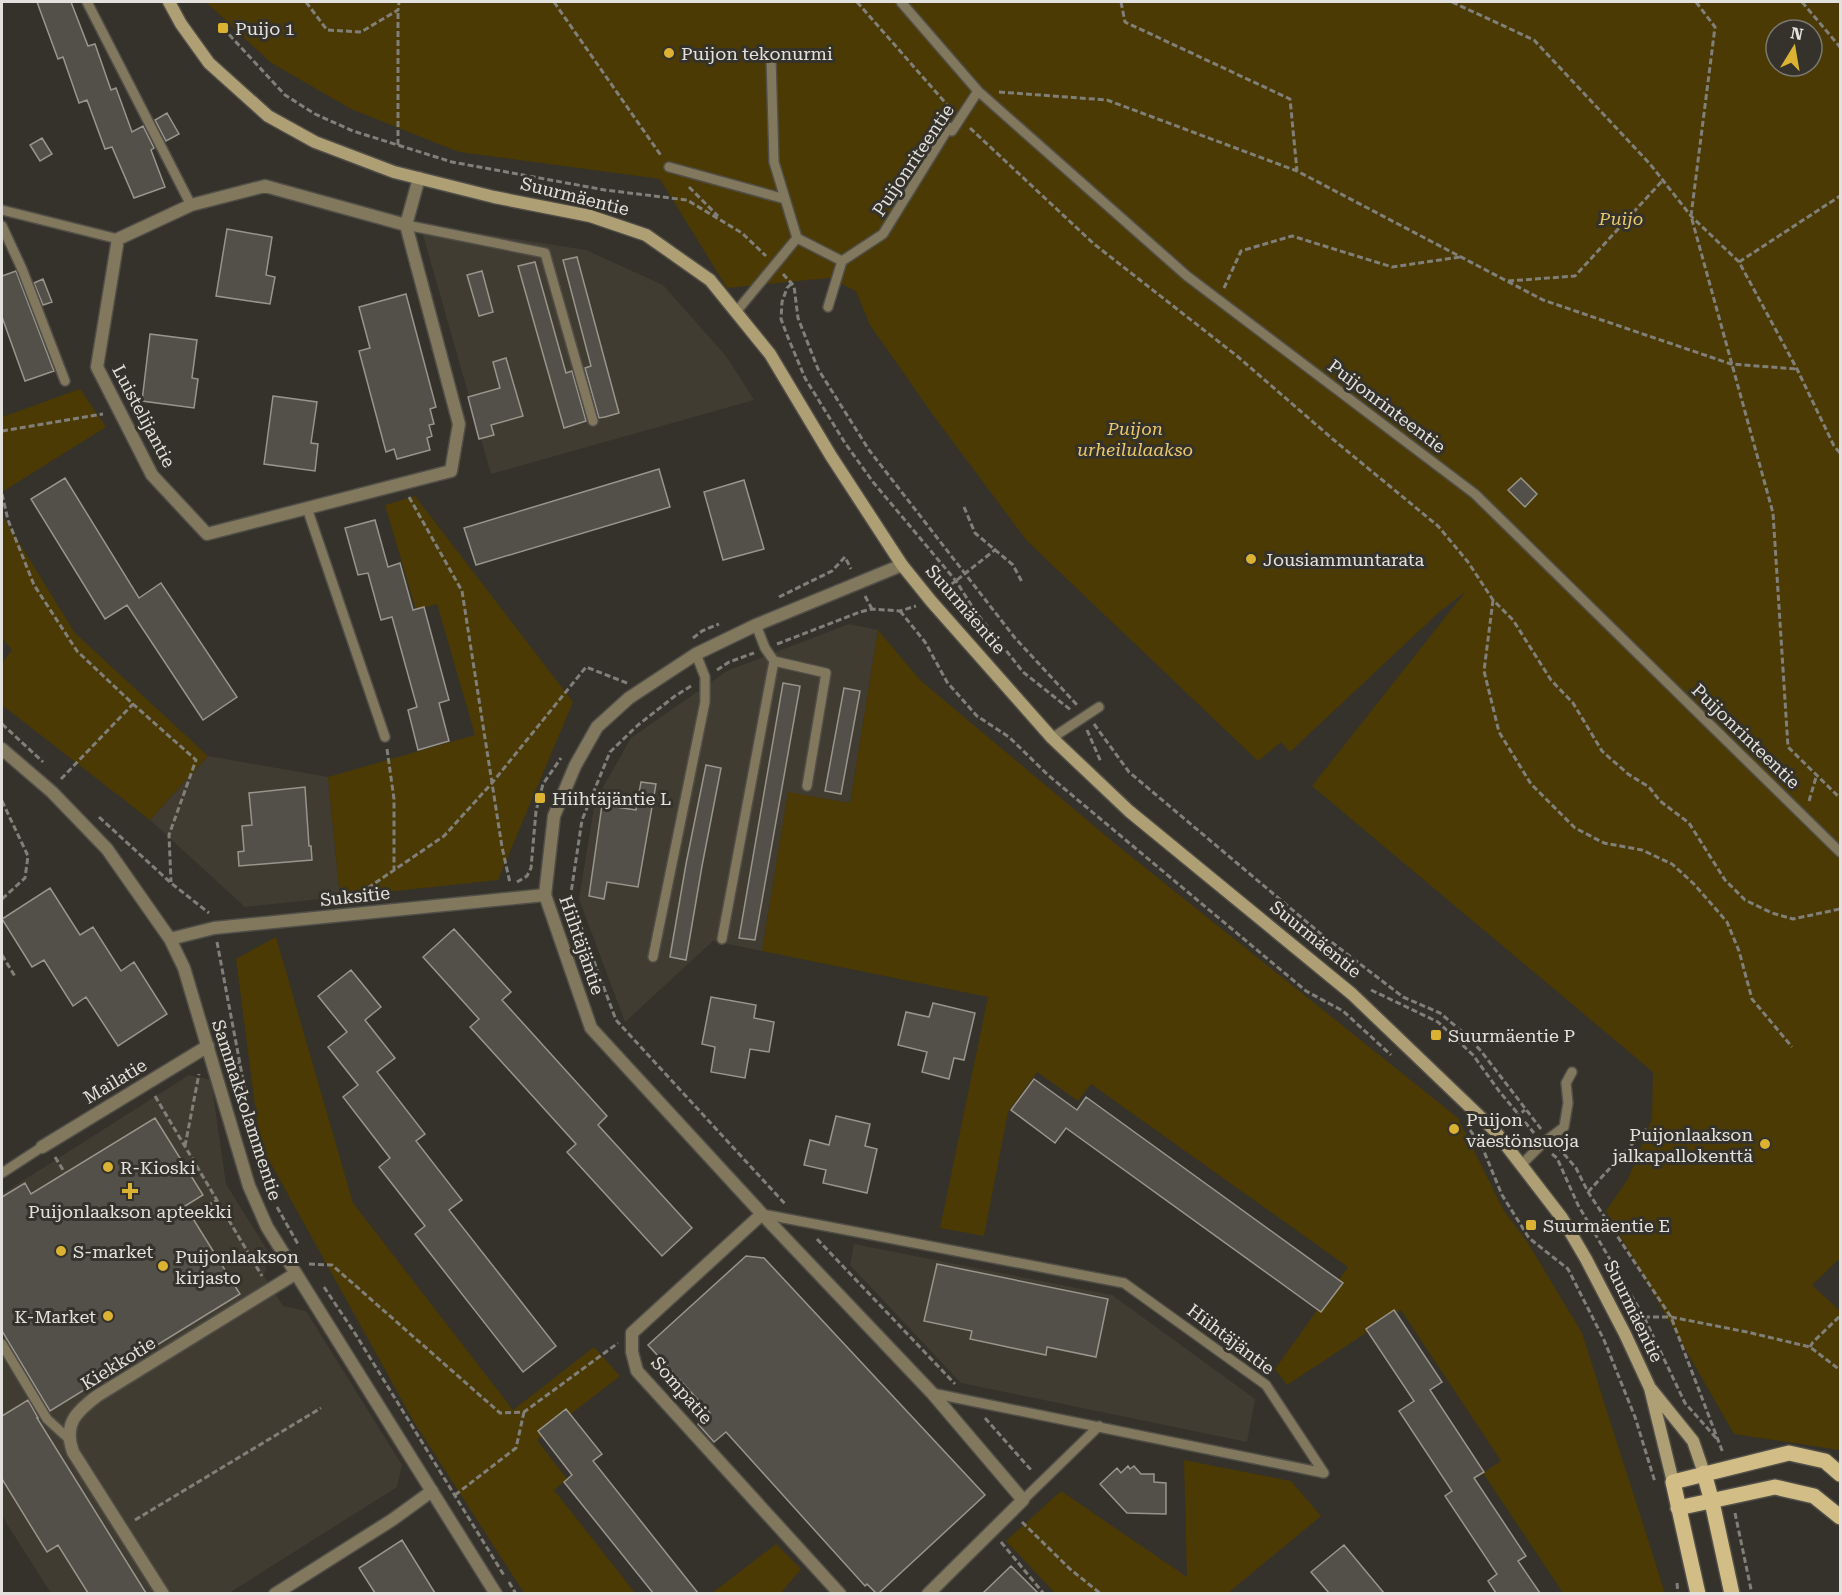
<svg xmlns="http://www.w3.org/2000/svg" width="1842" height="1595" viewBox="0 0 1842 1595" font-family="'Roboto Serif',serif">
<rect width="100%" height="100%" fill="#34322b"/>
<path fill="#413c31" d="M420 224 586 250 663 285 726 356 754 400 491 474Z
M849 624 878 630 850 803 788 793 762 951 713 941 625 1022 579 899 595 801 631 738 727 671Z
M208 756 328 777 340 897 245 907 150 820Z
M189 1075 211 1080 226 1184 269 1253 264 1276 283 1306 306 1311 402 1465 397 1487 229 1593H51L2 1516V1355L12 1348 2 1331V1194Z
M854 1244 1112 1295 1255 1399 1247 1442 961 1383 850 1265Z"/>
<path fill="#4b3a03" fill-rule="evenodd" d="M206 2H1840V1258L1812 1285 1840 1311V1450L1734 1434 1606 1211 1628 1179 1652 1119 1653 1072 1312 786 1466 591 1437 614 1290 752 1281 742 1258 761 1027 541 933 415 870 325 856 291 829 278 727 288 660 179 459 152 351 109 270 62ZM1776 30H1812V66H1776Z
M80 389 106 427 2 492V417Z
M415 496 573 702 498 880 340 897 328 777 475 735 437 604 416 610 385 505Z
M2 515 75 633 208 756 150 820 2 705V663L12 650 2 638Z
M878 630 920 680 1118 846 1458 1118 1504 1211 1528 1243 1582 1333 1665 1593H1563L1483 1473 1501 1461 1401 1310 1287 1385 1275 1369 1348 1267 1091 1084 1078 1101 1037 1072 1008 1112 984 1236 940 1228 988 997 762 951 788 792 850 803Z
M276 937 353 1203 513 1410 594 1347 620 1376 537 1440 567 1479 554 1490 635 1593H524L414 1422 260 1144 236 959Z
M1184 1460 1291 1481 1321 1516 1228 1593H1055L1006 1541 1061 1491 1187 1577Z
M776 1544 801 1569 781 1593H712Z"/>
<path fill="#535049" stroke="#98958d" stroke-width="1.5" d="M37 2H71L88 46 95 44 111 90 116 88 132 132 143 126 154 148 151 150 165 187 134 198 112 147 105 149 87 100 79 103 63 57 58 59Z
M167 113 179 134 166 141 155 120Z
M42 138 52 154 40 161 30 145Z
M227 229 272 237 266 275 275 277 270 304 216 296Z
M577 257 619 413 605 417 599 418 585 368 591 366 563 260Z
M535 262 566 373 572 371 586 421 564 428 518 266Z
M16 271 54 371 25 381 2 317V276Z
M482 271 493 312 479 316 467 275Z
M43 279 52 302 43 305 34 283Z
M406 294 436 407 430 409 434 424 429 425 432 436 427 438 430 450 397 459 394 449 386 452 359 351 370 348 359 307Z
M150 334 197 340 192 378 198 379 194 408 142 401Z
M506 358 523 416 491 425 494 435 479 439 468 397 500 388 493 362Z
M273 396 317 402 311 443 318 444 315 471 264 464Z
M659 469 670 507 476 565 464 528Z
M65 478 139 598 161 583 237 697 203 720 127 605 105 619 31 499Z
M1521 478 1537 494 1525 507 1508 490Z
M744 480 764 549 723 560 704 492Z
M375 520 388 567 400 563 413 610 424 607 449 700 439 703 449 741 418 750 408 710 417 707 392 617 381 620 368 573 358 575 345 528Z
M783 683 800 686 755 940 739 938Z
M844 688 860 691 841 794 825 791Z
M706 765 721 768 702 866 686 960 670 957 686 864Z
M641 782 656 784 638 887 607 882 604 899 589 896 602 805 636 810Z
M305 787 309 846H311L312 860 239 866 238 852 244 851 242 826 252 825 249 793Z
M50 888 80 935 93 927 121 971 134 962 167 1014 118 1046 86 997 73 1006 44 960 32 967 2 919Z
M454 929 511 992 502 1000 607 1116 598 1125 692 1228 662 1256 567 1152 576 1144 470 1027 479 1019 423 957Z
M351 970 381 1007 365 1020 395 1058 377 1072 425 1134 416 1141 462 1200 449 1210 556 1346 523 1372 415 1234 425 1226 379 1167 390 1158 343 1097 358 1085 328 1047 347 1032 318 996Z
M711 997 756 1005 754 1018 774 1022 769 1052 750 1049 745 1078 711 1072 715 1047 702 1044Z
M933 1003 975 1013 964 1060 954 1058 949 1079 922 1072 927 1052 898 1045 906 1012 929 1017Z
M1034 1079 1077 1110 1086 1097 1343 1283 1321 1312 1066 1128 1055 1143 1011 1110Z
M836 1116 870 1124 865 1146 877 1149 867 1193 823 1183 826 1170 804 1165 810 1140 829 1145Z
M155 1118 203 1195 185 1206 240 1294 50 1411 2 1331V1197L25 1183 31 1194Z
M746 1256 764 1258 985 1495 879 1593H876L867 1584 865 1586 726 1432 714 1442 698 1424 710 1413 648 1345Z
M937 1264 1108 1299 1096 1357 1047 1347 1046 1355 1017 1349 970 1339 972 1331 924 1321Z
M1394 1310 1442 1382 1430 1390 1484 1472 1474 1478 1526 1556 1518 1561 1540 1593H1496L1488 1581 1497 1574 1445 1496 1452 1491 1399 1411 1414 1401 1366 1329Z
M28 1400 38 1418H37L146 1593H88L58 1545 47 1552 2 1479V1416Z
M566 1409 602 1454 593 1461 698 1593H653L564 1482 572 1475 538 1431Z
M1128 1466 1130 1469 1134 1466 1141 1474H1154V1482L1166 1483V1514L1127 1513 1100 1484 1117 1468 1121 1473Z
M402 1540 435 1593H375L359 1568Z
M1344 1545 1384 1593H1329L1311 1572Z
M1011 1566 1038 1593H983Z"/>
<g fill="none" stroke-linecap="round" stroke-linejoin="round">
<g stroke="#504e47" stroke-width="12">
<path id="service" d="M87 2 191 205
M901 2 978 91 1187 276 1475 494 1840 852
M771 58 774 162 797 238
M669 167 785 199
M2 210 118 239
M406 225 545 253 593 421
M2 226 22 269 65 381
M828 307 842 261
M736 312 797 238 842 261 883 234 949 127 952 131 978 91
M307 508 385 737
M774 661 826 673 807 786
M1052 738 1099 707
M722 939 774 661 765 648 756 625
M653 957 705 702V677L696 654
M1521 1165 1543 1143 1564 1127 1568 1103 1566 1083 1572 1072
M2 1173 42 1147
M762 1214 1124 1283 1266 1385 1324 1473
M2 1344 47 1419 69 1439
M932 1393 1324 1473
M1023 1500 1099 1426"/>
</g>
<g stroke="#504e47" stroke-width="15">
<path id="minor" d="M406 225 459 424 451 471 207 534 152 475 97 367 118 239 191 205 265 186 406 225 419 178
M545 895 591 1028 762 1214 932 1393 1023 1500 928 1594
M42 1147 208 1046
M762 1214 632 1333V1352L637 1371 840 1594
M163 1594 73 1452C63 1424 76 1412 97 1396L295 1274
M275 1594 392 1520 432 1491"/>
</g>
<g stroke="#504e47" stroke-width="15">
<path id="tertiary" d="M2 749 52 792 107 849 170 939 184 968 249 1186 267 1227 496 1594
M170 939 214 928 545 895 554 816 575 766 597 727 629 698 696 654 756 625 902 565"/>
</g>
<g stroke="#504e47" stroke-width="15">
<path id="secondary" d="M169 2 181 24 209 63 268 116 315 142 394 172 494 197 590 216 646 235 710 280 770 354 831 456 902 565 931 601 1052 738 1129 811 1352 994 1495 1131 1562 1218 1586 1259 1625 1334 1650 1388 1673 1482
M1651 1389 1693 1441 1704 1473"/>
</g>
<g stroke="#504e47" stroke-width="18">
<path id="primary" d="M1704 1473 1712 1502 1732 1594
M1678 1508 1775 1487 1814 1496 1840 1517
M1698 1594 1673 1482 1789 1453 1825 1461 1840 1474"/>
</g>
<path stroke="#817f79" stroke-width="3" stroke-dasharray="6 3" stroke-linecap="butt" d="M306 2 327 30 361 32 398 10 399 2
M554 2 662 157
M857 2 950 108
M1121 2 1125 22 1290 99 1297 171
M1452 2 1534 40 1650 164 1691 216 1739 262 1797 369 1834 446 1840 453
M1696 2 1715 27 1691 216 1773 513 1788 747 1840 798
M1802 2 1840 47
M223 28 285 95 315 114 353 131 452 162 605 190 687 200 742 233 766 256
M999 92 1107 100 1297 171 1543 300 1731 364 1797 369
M970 128 1094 244 1237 356 1335 441 1438 526 1468 562 1493 600 1513 620 1551 680 1573 703 1602 751 1628 774 1649 787 1660 801 1689 823 1725 880 1745 900 1772 913 1793 919 1840 909
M398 145V10
M689 187 718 216
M1739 262 1840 196
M783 274 794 286 798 318 818 369 869 450 1015 638 1078 706
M1508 281 1575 276 1663 180
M791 284 787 288 782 302 781 319 787 335 805 378 845 443 873 482 956 581 975 611 1023 672 1072 711
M1224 288 1241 251 1292 236 1392 267 1460 257
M2 431 103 414
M2 494 8 520 34 585 77 651 133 704 196 760 169 835 171 882
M409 497 462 591 502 847 510 883
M964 507 975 533 1013 565 1022 582
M943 591 996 549
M865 596 872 609
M779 597 832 571 845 557 851 569
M1493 600 1484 671 1499 732 1531 784 1575 828 1604 843 1642 850 1672 864 1694 884 1727 922 1739 951 1752 999 1792 1047
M900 611 925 642 947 682 977 716 1009 737 1048 775 1306 991 1343 1011 1391 1055
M693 638 702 631 719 624
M777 644 860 612 872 609 900 611 916 606
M717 670 729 662 754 653
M691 686 675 696 638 725 610 752 582 820 571 893 577 916 616 1020 786 1205
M2 724 43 762
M1094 724 1129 772 1321 934 1403 997 1440 1013 1465 1034 1481 1051 1541 1129
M1087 730 1101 762
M387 749 394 799V870
M61 779 133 704
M2 801 28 856 25 878 2 899
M1809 801 1817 774
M99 817 171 883 209 913
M517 882 527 876 531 868 536 811 543 784 561 758
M353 898 444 836 492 783 586 667 627 683
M217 942 257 1154
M2 955 16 978
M1371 990 1438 1022 1473 1055 1499 1091 1534 1133
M227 1066 240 1062
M155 1096 262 1276
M1507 1123 1525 1110
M1470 1130 1483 1149 1502 1195 1529 1238 1568 1269 1604 1340 1635 1417 1655 1482
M185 1146 199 1074
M1558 1147 1576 1168 1588 1192 1671 1317 1723 1453
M1552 1154 1557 1158 1578 1205 1644 1317 1685 1403 1716 1438
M55 1157 65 1173
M1588 1192 1645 1130 1695 1138
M277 1207 299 1246
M191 1215 217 1200
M817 1239 955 1384
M309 1264 332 1265 500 1413 524 1412 618 1343
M324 1287 356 1335 505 1577
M1644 1317H1671L1747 1332 1810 1347 1840 1370
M1810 1347 1813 1342 1840 1316
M985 1418 1032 1471
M455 1495 516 1448 524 1412
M1735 1513 1752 1594
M135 1520 321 1408
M1022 1522 1070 1569 1101 1594
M1001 1542 1044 1594
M509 1582 516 1594
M1677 1583 1678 1594"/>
<use href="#service" stroke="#82785e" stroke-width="9"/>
<use href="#minor" stroke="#82785e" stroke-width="12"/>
<use href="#tertiary" stroke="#82785e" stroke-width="12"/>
<use href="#secondary" stroke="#af9f75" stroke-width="12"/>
<use href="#primary" stroke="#d2bd86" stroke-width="15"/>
</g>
<g fill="#dcb233" stroke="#34322b" stroke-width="2">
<rect x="217" y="22" width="12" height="12" rx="3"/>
<circle cx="669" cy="53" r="6"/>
<circle cx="1251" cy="559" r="6"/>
<rect x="534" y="792" width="12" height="12" rx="3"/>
<rect x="1430" y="1029" width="12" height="12" rx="3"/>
<circle cx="1454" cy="1129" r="6"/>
<circle cx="1765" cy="1144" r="6"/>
<circle cx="108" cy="1167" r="6"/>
<path d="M127 1182h6v6h6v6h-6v6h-6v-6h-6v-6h6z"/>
<rect x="1525" y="1219" width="12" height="12" rx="3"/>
<circle cx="61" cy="1251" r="6"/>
<circle cx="163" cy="1266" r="6"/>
<circle cx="108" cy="1316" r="6"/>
</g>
<g text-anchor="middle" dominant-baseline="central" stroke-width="6" stroke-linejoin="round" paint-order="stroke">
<g font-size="18" fill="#e3e1dd" stroke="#34322b" text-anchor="start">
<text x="235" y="28">Puijo 1</text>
<text x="681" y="53">Puijon tekonurmi</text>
<text x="1263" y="559">Jousiammuntarata</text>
<text x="552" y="798">Hiihtäjäntie L</text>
<text x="1448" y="1035">Suurmäentie P</text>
<text x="1466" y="1119">Puijon<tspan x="1466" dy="21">väestönsuoja</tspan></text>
<text x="1753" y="1134" text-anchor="end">Puijonlaakson<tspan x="1753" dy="21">jalkapallokenttä</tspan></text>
<text x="120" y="1167">R-Kioski</text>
<text x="130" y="1211" text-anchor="middle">Puijonlaakson apteekki</text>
<text x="1543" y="1225">Suurmäentie E</text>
<text x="73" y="1251">S-market</text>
<text x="175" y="1256">Puijonlaakson<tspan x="175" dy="21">kirjasto</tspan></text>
<text x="96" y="1316" text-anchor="end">K-Market</text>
</g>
<g font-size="18" fill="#e3e1dd" stroke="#34322b">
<text transform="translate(913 160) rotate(-56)">Puijonriteentie</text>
<text transform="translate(575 196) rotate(14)">Suurmäentie</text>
<text transform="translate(1387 406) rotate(37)">Puijonrinteentie</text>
<text transform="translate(144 416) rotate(62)">Luistelijantie</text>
<text transform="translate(966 609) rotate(49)">Suurmäentie</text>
<text transform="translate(1746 736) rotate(44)">Puijonrinteentie</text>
<text transform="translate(355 896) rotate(-6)">Suksitie</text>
<text transform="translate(1316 939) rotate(39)">Suurmäentie</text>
<text transform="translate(582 945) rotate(71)">Hiihtäjäntie</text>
<text transform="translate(115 1081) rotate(-31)">Mailatie</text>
<text transform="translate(247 1110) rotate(72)">Sammakkolammentie</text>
<text transform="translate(1634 1311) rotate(64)">Suurmäentie</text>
<text transform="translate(1231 1339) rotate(37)">Hiihtäjäntie</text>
<text transform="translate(118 1363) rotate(-32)">Kiekkotie</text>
<text transform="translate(682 1390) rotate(49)">Sompatie</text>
</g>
<g font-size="18" font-style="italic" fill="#ebc86c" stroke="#34322b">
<text x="1621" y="218">Puijo</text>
<text x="1135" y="428">Puijon<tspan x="1135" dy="21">urheilulaakso</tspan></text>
</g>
</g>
<rect width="1842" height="1595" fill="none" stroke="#e3e1dd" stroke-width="6"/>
<g transform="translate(1794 48) rotate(11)"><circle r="28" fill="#34322b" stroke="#7a7872" stroke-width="1.5"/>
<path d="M0-4.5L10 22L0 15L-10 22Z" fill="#dcb233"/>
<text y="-9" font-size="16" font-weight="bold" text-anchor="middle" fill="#e3e1dd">N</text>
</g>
</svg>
